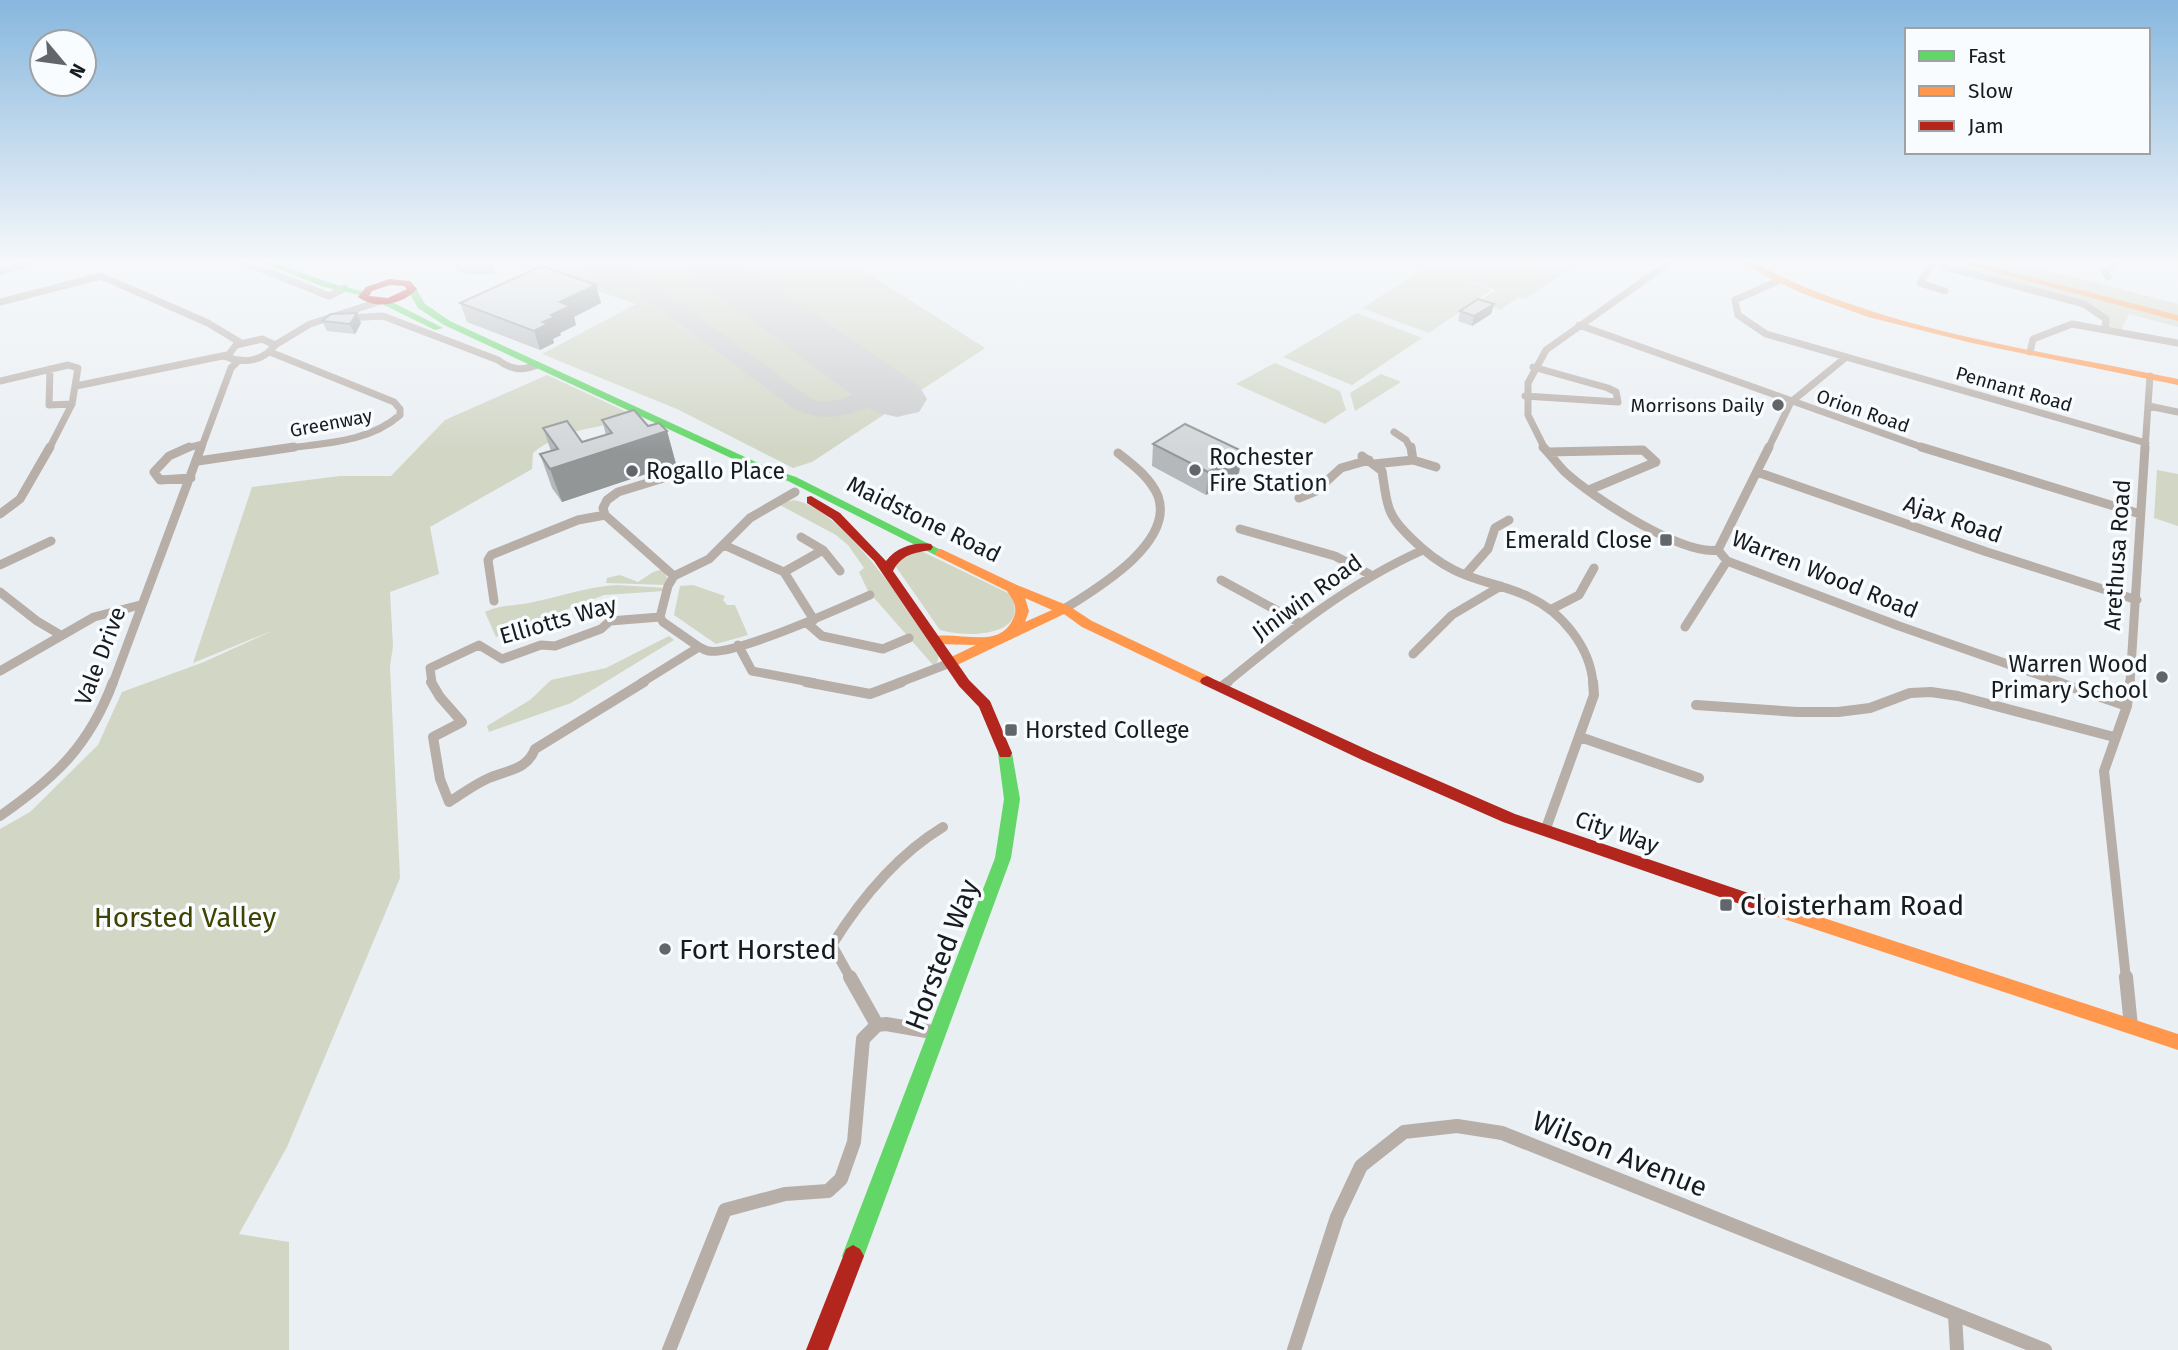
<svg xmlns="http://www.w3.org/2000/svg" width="2178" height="1350" viewBox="0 0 2178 1350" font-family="'Fira Sans',sans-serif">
<rect width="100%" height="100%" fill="#eaeff3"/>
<path fill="#d2d6c5" d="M511 262H850L985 348 812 462 793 468 677 409 542 354 636 304Z
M1420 262H1580L1526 299 1519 297 1500 310 1478 302 1496 290 1458 278 1491 290 1429 333 1362 308 1425 269 1417 265Z
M1961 262H2014L2178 304V327L2129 314 2120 332 2105 328 2106 324 2095 309 1956 270Z
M1357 313 1422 338 1352 385 1283 357Z
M1275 363 1340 391 1346 410 1325 424 1236 384Z
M1381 374 1401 382 1355 411 1350 393Z
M547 375 642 419C605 426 562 428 533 453L532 469 430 527 439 574 390 592 393 646 390 666 400 878 287 1147 239 1234 289 1242V1350H0V829L30 812 98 745 122 692 204 662 274 630 193 663 252 487 340 476H391L445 420Z
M2157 470 2178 474V526L2154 518Z
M794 500C844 509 911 613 939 656L937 663 933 665 868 591 859 572 864 568 848 545 836 535 778 504Z
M921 551 1010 594C1033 637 966 638 940 630L894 564 898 557Z
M663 569 667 578 666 585 606 583 607 578 620 575 638 582 653 572Z
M617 585 666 588 665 591 604 595 496 637 485 612C500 605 513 606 529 603 559 597 586 587 617 585Z
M693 585 725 596 723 600 727 605H735L748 635 716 644 674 615 680 586Z
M669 636 674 640 571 703 489 732 487 726 530 700 551 680 606 668Z"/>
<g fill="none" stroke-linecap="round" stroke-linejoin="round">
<path fill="#cccdcf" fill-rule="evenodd" d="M571 262 602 264 601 262H624L811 399C844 410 867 379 894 386L898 391C889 404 843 417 826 417 815 417 805 413 794 409L632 288 621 287 574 266Z"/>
<path fill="#cccdcf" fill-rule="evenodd" d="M680 262H740L919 386 927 399 919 412 897 417 875 412 688 273Z"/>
<path stroke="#b7aea8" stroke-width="7" d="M243 262 329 296 345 288
M1933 262 1920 283 1945 291
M1942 266 2084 304 2106 319 2105 328
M0 272 31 262
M2108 277 2105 272 2117 262
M1778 281 1735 300 1738 315 1766 334 2146 443
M0 302 101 276 208 323 241 343
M347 318 383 316 498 360C511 370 522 371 537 365
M1579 325 1927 449
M262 339 275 345C264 361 244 364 227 357L236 345Z
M275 345 310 324 378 302
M270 352 394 402 400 409V415C368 443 323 443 282 449
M2030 352 2033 339 2072 324 2178 343
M50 369 49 405 72 404
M0 381 68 365 78 368 72 404 49 449
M76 386 227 355
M1525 396 1618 402 1616 392 1608 388 1533 367
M2149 406 2178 412
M1394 432 1406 440 1411 449
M183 449 203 444
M201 449 231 368 238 361
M1545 449 1528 415V383L1546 350 1670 262
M1768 449 1791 402 1845 358
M2145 449 2150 376"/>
<path stroke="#b7aea8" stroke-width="9" d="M189 447 169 456 154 472 160 480 191 478
M1411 447 1413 460
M1543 447C1551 455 1557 464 1565 472 1592 497 1682 556 1718 550
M1921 447 2140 514
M1548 452 1643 450 1656 462 1589 490
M1362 456 1382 471C1384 483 1385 496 1389 508 1393 520 1402 529 1411 538 1423 550 1438 562 1454 570 1477 582 1505 585 1529 597 1562 612 1590 647 1593 683
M198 461 294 447
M1374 464 1413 460 1436 467
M1757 472 1987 552 2137 600
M1299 498 1316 491 1341 468 1369 460
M0 514 20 499 50 447
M1240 529 1335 556 1369 574
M801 537 823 550 840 571
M724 545 784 572 814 620
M1718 550 1727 561 1899 626 2062 683
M1718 550 1769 447
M0 565 51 541
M784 572 823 550
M1465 575 1488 549 1495 528 1509 520
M674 576 605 515 603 508 607 500 618 492 703 466
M1221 580 1300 623
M0 592 37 621 59 634
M494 601 488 560 491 555 578 520 605 515
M1064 609C1096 589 1175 543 1158 496 1150 477 1133 465 1118 453
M1550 610 1579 595 1594 568
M660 617 668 586 674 576 709 559 750 518 795 492
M807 623 822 636 883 649 909 638
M1685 627 1727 561
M738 645 752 671 815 683
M699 647C702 648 706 651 709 651 733 656 843 607 870 595
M1413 654 1452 615 1501 586
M0 671 94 617 140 605
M113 683 201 447
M432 683 430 668 479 645 502 659 541 645 555 646 601 629 610 621 660 617 663 622 699 647
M641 683 699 647
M898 683 950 663
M1226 683C1288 632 1349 583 1423 550
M2130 683 2145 447"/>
<path stroke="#b7aea8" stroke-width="10" d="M431 682 440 697 462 722 433 737 440 779 449 802C462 794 475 784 489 778 507 770 527 770 535 749L644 682
M806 682 870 694 902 682
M2057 682 2127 706
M1221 687 1228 682
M1696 705 1797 712H1838L1870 708 1910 693 1931 692 1958 696 2114 737
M1580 737 1699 778
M0 816C56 777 89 746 113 682
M1545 831 1594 695 1593 682
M851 979 832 945C860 900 897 855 943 827
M2126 979 2104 771 2127 706 2130 682"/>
<path stroke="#b7aea8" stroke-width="14" d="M850 977 877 1025 886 1024 938 1033
M2126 977 2131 1026
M1955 1315 1957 1350
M669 1350 725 1210 785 1194 828 1191 841 1179 854 1142 863 1039 877 1025
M1294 1350 1337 1217 1361 1166 1404 1132 1457 1126 1502 1133 2045 1350"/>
<path fill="#63d668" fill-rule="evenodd" d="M261 262H273L327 282 369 293 364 296 321 286Z
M409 287H415L425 304 450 321 769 468 796 477 947 553 945 556H937L788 481 761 472 444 325 418 308 407 289Z
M384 301H390L443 328 435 330 384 305Z
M1005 748 1010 749 1012 753 1020 799 1011 858 864 1256 860 1263 853 1267 846 1263 842 1256 995 858 1004 799 998 753 1000 749Z"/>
<path fill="#ff974d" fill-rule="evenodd" d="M1741 262H1752C1883 331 2034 349 2178 379V385L1972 343 1868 317 1804 294 1773 280Z
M1957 262H1971L2178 315V321Z
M941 549 1017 585 1069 606 1092 621 1212 678 1214 681 1212 684H1202L1082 627 1064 614 955 666H945L943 663 945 660 976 645 936 644 929 640 931 637C957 630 997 650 1012 621 1019 609 1014 601 1007 591L937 556 935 553 937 550ZM1025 598 1052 610 1025 622 1029 611Z
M1763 898 2178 1034V1050L1757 910 1755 905 1757 900Z"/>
<path fill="#b3261e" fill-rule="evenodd" d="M389 279 410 281 417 289C402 305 376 310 358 297L366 287ZM390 285 404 286 407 289 388 298 369 296 372 291Z
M811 496 840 513 886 561C897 547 914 542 931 544L933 547 931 550C914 553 902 554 893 571L969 680 990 701 1012 753 1010 757H1000L979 707 959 686 874 561 832 519 807 503V497Z
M1207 676 1372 752 1515 814 1769 900 1771 905 1769 910 1763 912 1503 822 1362 760 1202 684 1200 681 1202 678Z
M853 1245 860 1249 864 1256 828 1350H806L846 1249Z"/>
</g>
<path fill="#b5b8ba" d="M454 262H491L495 274 472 275 457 270Z
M596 285 601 303 574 317 576 325 560 333 561 335 553 339 554 343 540 350 467 322 460 303Z
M1494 304 1491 314 1472 326 1458 321 1460 311Z
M322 321 361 323 355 334 327 331Z
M602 420 648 426 667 431 676 464 562 502 552 488 540 454 551 451 543 428 582 442 606 435Z
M1153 444 1242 451 1239 473 1206 495 1152 466Z"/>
<path fill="#939697" d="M596 285 601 303 574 317 576 325 560 333 561 335 553 339 554 343 540 350 534 331 543 322 560 302Z
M1494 304 1491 314 1472 326 1474 316Z
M357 313 361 323 355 334 350 324Z
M667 431 676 464 562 502 550 469Z
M1242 451 1239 473 1206 495 1208 472Z"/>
<path fill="#d2d6d8" stroke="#939697" stroke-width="2" d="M542 266 596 285 560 302 570 306 551 315 555 317 543 322 548 324 534 331 460 303Z
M1478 299 1494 304 1474 316 1460 311Z
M357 313 350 324 322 321 331 314Z
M634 410 648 426 659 423 667 431 550 469 540 454 558 449 543 428 567 421 582 442 612 433 602 420Z
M1185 424 1242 451 1208 472 1153 444Z"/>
<linearGradient id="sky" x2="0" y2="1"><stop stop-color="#87b7de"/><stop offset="0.58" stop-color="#f6f8fa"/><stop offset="1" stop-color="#f6f8fa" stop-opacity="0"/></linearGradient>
<rect width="2178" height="451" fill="url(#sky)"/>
<g fill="#626569" stroke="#f8fcff" stroke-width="2.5">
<circle cx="1778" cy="405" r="7"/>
<circle cx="1195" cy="470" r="7"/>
<circle cx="632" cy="471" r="7"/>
<rect x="1659" y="533" width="14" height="14" rx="3.5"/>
<circle cx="2162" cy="677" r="7"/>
<rect x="1004" y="723" width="14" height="14" rx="3.5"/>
<rect x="1719" y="898" width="14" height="14" rx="3.5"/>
<circle cx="665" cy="949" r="7"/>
</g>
<g text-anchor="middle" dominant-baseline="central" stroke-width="7" stroke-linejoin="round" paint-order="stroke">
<g font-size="19" fill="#181b1e" stroke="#f8fcff">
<text transform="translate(2014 389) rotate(16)">Pennant Road</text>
<text transform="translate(1863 411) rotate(19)">Orion Road</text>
<text transform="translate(331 423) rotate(-11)">Greenway</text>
</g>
<g font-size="19" fill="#181b1e" stroke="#f8fcff" text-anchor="end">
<text x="1764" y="405">Morrisons Daily</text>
</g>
<g font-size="23" fill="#181b1e" stroke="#f8fcff" text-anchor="start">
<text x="1209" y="457">Rochester<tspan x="1209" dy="26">Fire Station</tspan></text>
<text x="646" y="471">Rogallo Place</text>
<text x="1652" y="540" text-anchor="end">Emerald Close</text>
<text x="2148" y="664" text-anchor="end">Warren Wood<tspan x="2148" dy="26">Primary School</tspan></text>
<text x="1025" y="730">Horsted College</text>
</g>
<g font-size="23" fill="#181b1e" stroke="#f8fcff">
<text transform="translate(924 519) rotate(26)">Maidstone Road</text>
<text transform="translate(1953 519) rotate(19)">Ajax Road</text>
<text transform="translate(2117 555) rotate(-86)">Arethusa Road</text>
<text transform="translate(1825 574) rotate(22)">Warren Wood Road</text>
<text transform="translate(1307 597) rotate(-36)">Jiniwin Road</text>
<text transform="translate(558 620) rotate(-16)">Elliotts Way</text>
<text transform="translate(100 656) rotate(-69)">Vale Drive</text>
<text transform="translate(1617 832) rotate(19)">City Way</text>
</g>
<g font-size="28" fill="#181b1e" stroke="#f8fcff" text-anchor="start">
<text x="1740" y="905">Cloisterham Road</text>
<text x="679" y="949">Fort Horsted</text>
</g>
<g font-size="28" fill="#414302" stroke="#f8fcff">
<text x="185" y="917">Horsted Valley</text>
</g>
<g font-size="28" fill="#181b1e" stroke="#f8fcff">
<text transform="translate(942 955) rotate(-69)">Horsted Way</text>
<text transform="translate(1620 1154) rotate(22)">Wilson Avenue</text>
</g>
</g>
<rect x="1905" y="28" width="245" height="126" fill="#f8fcff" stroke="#9ea2a5" stroke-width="2"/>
<rect x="1919" y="51" width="35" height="10" fill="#63d668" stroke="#9ea2a5" stroke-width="2"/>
<text x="1968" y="63" font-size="21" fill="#181b1e">Fast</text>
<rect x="1919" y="86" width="35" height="10" fill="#ff974d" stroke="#9ea2a5" stroke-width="2"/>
<text x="1968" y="98" font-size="21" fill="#181b1e">Slow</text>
<rect x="1919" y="121" width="35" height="10" fill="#b3261e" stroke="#9ea2a5" stroke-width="2"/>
<text x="1968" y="133" font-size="21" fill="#181b1e">Jam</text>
<g transform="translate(63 63) rotate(119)"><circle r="33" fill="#f8fcff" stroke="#9ea2a5" stroke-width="2"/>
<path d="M0-5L12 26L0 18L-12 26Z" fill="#626569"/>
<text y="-10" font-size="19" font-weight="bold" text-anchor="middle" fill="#181b1e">N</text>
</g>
</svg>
